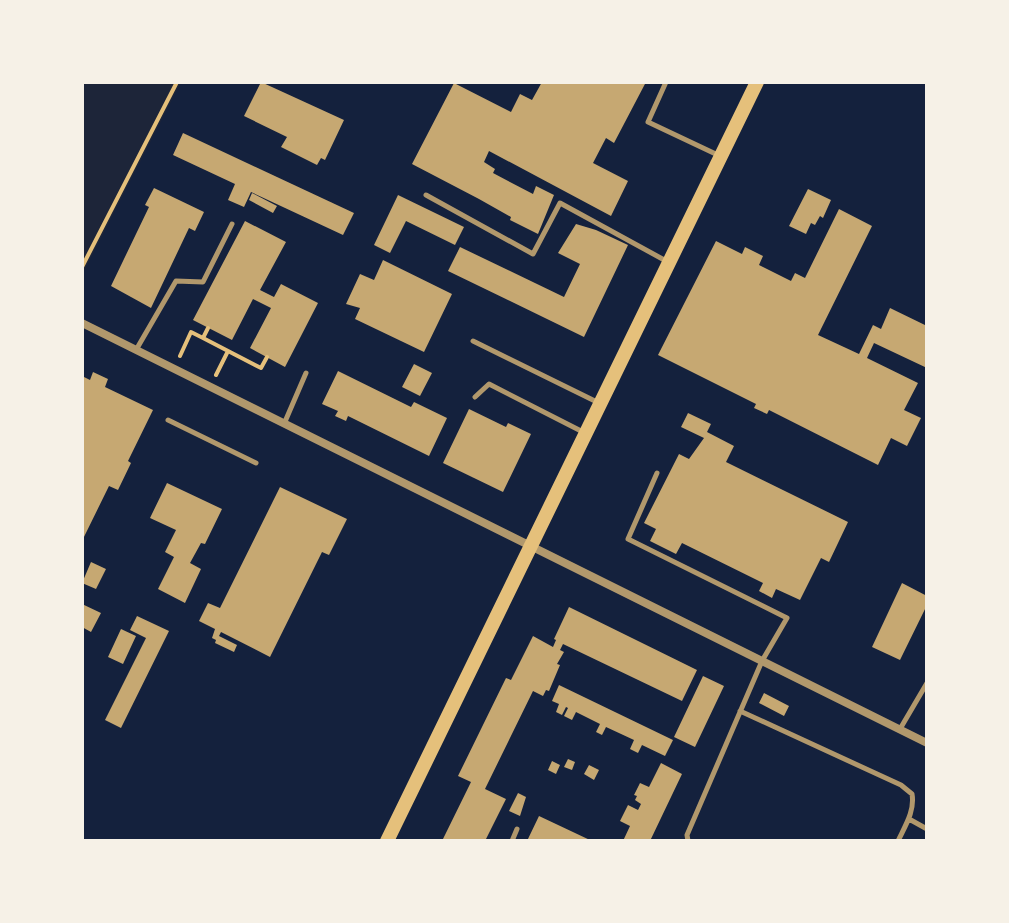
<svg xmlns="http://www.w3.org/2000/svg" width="1009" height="923" viewBox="0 0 1009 923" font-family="'Public Sans',sans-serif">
<rect width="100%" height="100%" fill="#14213d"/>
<path fill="#1d2539" d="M82 82H181L82 275Z"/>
<path fill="#c6a872" d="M261 82 344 120 325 160 321 158 317 165 281 147 287 137 244 116Z
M542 82H646L614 143 606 138 593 163 628 181 611 216 489 151 484 162 495 169 493 173 533 194 536 186 554 195 538 234 510 220 511 217 479 199 412 164 454 83 511 112 520 94 532 100Z
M183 133 354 213 343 235 251 192 244 207 228 200 235 184 173 155Z
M154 188 204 212 195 231 189 228 151 308 111 286 149 207 145 205Z
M808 189 831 200 823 218 820 216 815 225 811 223 806 234 789 226Z
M252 193 277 206 273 213 249 200Z
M398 195 464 227 455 245 406 221 390 253 374 245Z
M839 209 872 226 818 335 859 354 873 325 881 329 890 308 927 326V368L874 343 867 358 918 383 904 410 921 418 907 446 891 438 878 465 769 410 767 414 754 408 756 404 658 355 716 241 742 254 745 247 763 256 759 265 791 281 795 273 805 278Z
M245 221 286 242 260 290 274 297 281 284 318 303 285 367 250 348 271 308 253 299 232 340 193 320Z
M576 224 596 230 628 245 584 337 448 271 460 247 564 297 580 264 558 253Z
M383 260 452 294 424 352 355 319 360 308 346 304 360 274 374 280Z
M414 364 432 373 420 396 402 387Z
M338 371 411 407 414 402 447 418 429 456 348 416 346 421 335 416 338 411 322 404Z
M93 372 108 379 105 387 153 410 128 461 131 463 118 490 109 486 82 541V376L90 380Z
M469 409 506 427 508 423 531 434 503 492 443 463Z
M688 413 711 424 707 432 734 446 726 462 848 522 829 562 821 558 800 600 776 589 772 598 759 591 763 583 682 543 676 554 650 541 656 529 644 523 679 454 689 459 704 438 681 427Z
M167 483 222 509 205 544 201 543 190 563 201 569 185 603 158 589 174 557 165 552 176 530 150 518Z
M280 487 347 519 329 555 322 552 270 657 221 632 219 636 237 645 234 652 215 643 216 640 212 638 215 629 199 621 208 603 220 608Z
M91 562 106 569 96 589 82 583Z
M902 583 927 596V605L900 660 872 647Z
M82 604 101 613 91 632 82 627Z
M569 607 697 670 682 701 563 644 560 650 564 652 557 664 560 665 549 691 546 690 543 696 533 691 485 789 506 799 485 841H442L471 782 458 776 506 678 511 680 533 636 553 647 556 640 554 639Z
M137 616 169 631 121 728 105 720 146 638 130 630Z
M121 629 136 636 123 664 108 657Z
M703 676 724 686 695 747 674 737Z
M559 685 673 740 665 756 642 745 638 753 630 749 634 740 606 727 602 735 596 732 600 724 576 712 572 720 564 716 568 708 566 707 562 715 556 712 559 704 552 701Z
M764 693 789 706 784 716 759 703Z
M568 759 575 762 572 770 564 767Z
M552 761 560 765 556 774 548 770Z
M661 763 682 774 650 841H623L630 826 620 821 628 805 638 810 641 804 635 800 637 796 634 795 640 783 649 787Z
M589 765 599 770 594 780 584 774Z
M518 793 526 797 520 816 509 811Z
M539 816 592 841H527Z"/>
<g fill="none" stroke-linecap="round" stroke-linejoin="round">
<path stroke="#e5c07b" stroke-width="4" d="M82 267 177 82
M203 338 261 368 267 357
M180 356 191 332 203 338 208 328
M216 375 228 351"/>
<path stroke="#b1986c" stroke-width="5" d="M666 82 648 122 720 156
M426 195 533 254 560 203 668 262
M473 341 599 403
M136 350 176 281 203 282 232 224
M475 397 489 384 585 433
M168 420 256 463
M284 424 306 373
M657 473 628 539 787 618 762 661 687 835 688 841
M740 711 901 785 912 794C915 811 905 826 898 841
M900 729 927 683
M909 819 927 829
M512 841 517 829"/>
<path stroke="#b1986c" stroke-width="8" d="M82 323 927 743"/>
<path stroke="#e5c07b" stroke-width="14" d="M387 841 757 82"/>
</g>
<rect width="1009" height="923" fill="none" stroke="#f6f1e7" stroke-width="168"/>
</svg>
